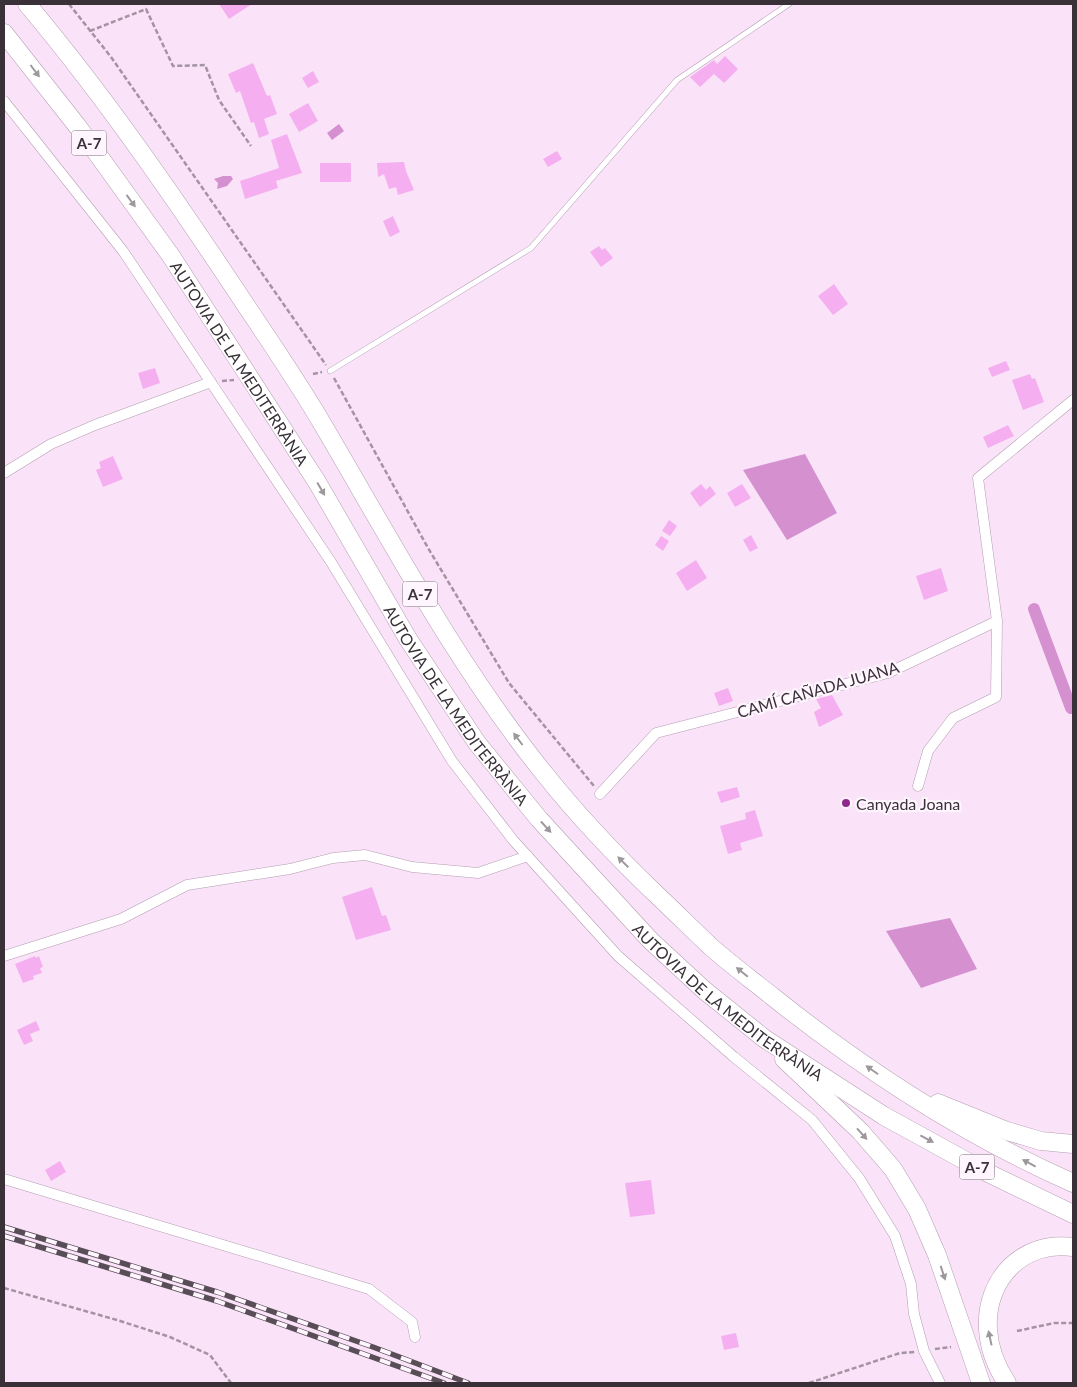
<svg xmlns="http://www.w3.org/2000/svg" width="1077" height="1387" viewBox="0 0 1077 1387" font-family="Lato,sans-serif">
<rect width="100%" height="100%" fill="#fae3f8"/>
<path fill="#d590d0" d="M339 124 344 131 332 140 327 133Z
M223 176H231L233 179 227 186 217 189 218 183 214 179Z
M805 454 837 513 787 540 743 470Z
M950 918 977 969 921 988 886 931Z"/>
<g fill="none" stroke-linecap="round" stroke-linejoin="round">
<path stroke="#d590d0" stroke-width="12" d="M1034 609 1071 708"/>
</g>
<path fill="#f5aff0" d="M219 4H252L229 19Z
M725 56 738 69 724 83 714 74 700 87 690 77 714 60 717 64Z
M253 63 267 96 270 95 277 114 264 119 269 134 259 138 254 122 251 123 240 91 236 93 228 74Z
M313 71 319 82 308 88 302 78Z
M308 103 318 121 299 132 289 114Z
M287 134 302 173 276 181 278 188 245 199 240 181 279 168 271 140Z
M557 151 562 159 548 167 543 159Z
M404 162 406 171 414 190 398 195 396 187 389 189 384 174 378 177 377 163Z
M320 163H351V182H320Z
M393 216 400 232 390 237 383 221Z
M599 246 602 250 605 248 613 258 601 267 590 252Z
M834 284 848 304 833 315 818 296Z
M1006 361 1010 370 992 377 988 368Z
M155 368 160 383 143 389 138 373Z
M1030 374 1032 379 1035 378 1044 402 1023 410 1012 380Z
M1008 425 1014 436 988 448 983 437Z
M113 456 123 479 103 487 96 470 101 468 99 462Z
M701 484 706 490 710 486 716 494 700 507 690 493Z
M742 484 751 498 735 507 727 493Z
M669 520 677 526 670 536 662 531Z
M751 535 758 548 750 552 743 540Z
M661 536 669 541 663 551 655 545Z
M696 560 707 578 687 591 676 573Z
M941 568 948 591 924 600 916 576Z
M728 688 733 701 719 706 714 693Z
M832 695 843 715 819 727 814 712 821 708 816 699Z
M737 787 740 797 721 803 717 792Z
M755 810 763 836 740 843 742 850 728 854 720 826 746 819 745 813Z
M372 887 382 916 386 915 391 930 356 940 342 897Z
M35 956 36 958 39 956 43 967 40 968 42 973 33 976 34 979 23 983 15 964Z
M36 1021 40 1030 30 1034 33 1041 24 1045 17 1030Z
M60 1161 66 1172 51 1181 45 1170Z
M651 1180 655 1214 630 1217 625 1183Z
M736 1333 739 1347 724 1350 721 1336Z"/>
<g fill="none" stroke-linecap="round" stroke-linejoin="round">
<g stroke="#b39db1" stroke-width="6">
<path id="service" d="M330 371 531 248 677 80 789 4"/>
</g>
<g stroke="#b39db1" stroke-width="11">
<path id="minor" d="M4 101 123 251 331 562 452 761 513 840 618 956 734 1057 812 1120 859 1178 895 1236 911 1284 914 1314 924 1351 940 1383
M4 473 51 444 95 425 211 382
M918 786 928 751 953 718 996 697 997 621
M600 794 656 733 888 673 997 621 978 478 1073 400
M4 956 121 919 187 885 290 869 333 858 365 855 412 867 478 873 528 856
M4 1179 369 1289 412 1322 415 1337"/>
</g>
<g stroke="#b39db1" stroke-width="19">
<g id="motorway">
<path d="M27 4C101 92 167 187 231 283 262 330 295 377 323 425 393 544 457 665 543 772 578 816 617 857 658 896 676 913 693 930 710 946 730 964 752 980 773 997 866 1071 964 1135 1073 1183"/>
<path id="s1" d="M4 33 78 127 171 256 317 482 408 639 477 743 539 819 650 940 704 990 765 1039 884 1116 986 1172 1073 1214"/>
<path d="M784 1059 860 1131 893 1169 917 1209 937 1255 981 1383"/>
<path d="M938 1103 1007 1131 1041 1141 1073 1144"/>
<path d="M1007 1383C997 1368 989 1348 988 1329 985 1279 1023 1240 1073 1247"/>
</g>
</g>
<path stroke="#a493a2" stroke-width="2.5" stroke-dasharray="5 2.5" stroke-linecap="butt" d="M69 4 111 57 326 365
M90 31 146 9 173 66 205 65 219 100 251 146
M313 374 322 372
M334 378 428 548 509 683 594 786
M222 381 234 380
M4 1288 117 1320 170 1337 210 1355 231 1383
M1017 1331 1054 1323H1073
M935 1349 951 1347
M809 1383 900 1353 915 1352"/>
<use href="#service" stroke="#fff" stroke-width="5"/>
<use href="#minor" stroke="#fff" stroke-width="10"/>
<use href="#motorway" stroke="#fff" stroke-width="18"/>
<g stroke="#594e58" stroke-width="5.5">
<path id="rail" d="M4 1227 217 1292 373 1347 468 1383
M4 1236 217 1301 444 1383"/>
</g>
<use href="#rail" stroke="#fff5fe" stroke-width="4" stroke-dasharray="11" stroke-linecap="butt"/>
</g>
<defs><path id="oneway-solid" d="M-6-.8H1V-3.2L6.5 0L1 3.2V.8H-6Z" transform="scale(1.25)"/></defs>
<g fill="#9c989c">
<use href="#oneway-solid" transform="translate(35 71) rotate(53)"/>
<use href="#oneway-solid" transform="translate(131 201) rotate(54)"/>
<use href="#oneway-solid" transform="translate(321 489) rotate(60)"/>
<use href="#oneway-solid" transform="translate(518 739) rotate(-127)"/>
<use href="#oneway-solid" transform="translate(546 827) rotate(47)"/>
<use href="#oneway-solid" transform="translate(623 862) rotate(-135)"/>
<use href="#oneway-solid" transform="translate(742 972) rotate(-141)"/>
<use href="#oneway-solid" transform="translate(872 1070) rotate(-145)"/>
<use href="#oneway-solid" transform="translate(862 1134) rotate(48)"/>
<use href="#oneway-solid" transform="translate(927 1139) rotate(28)"/>
<use href="#oneway-solid" transform="translate(1029 1163) rotate(-152)"/>
<use href="#oneway-solid" transform="translate(943 1273) rotate(72)"/>
<use href="#oneway-solid" transform="translate(990 1338) rotate(-102)"/>
</g>
<circle fill="#8f278c" stroke="#fff5fe" stroke-width="2" cx="846" cy="803" r="5"/>
<g text-anchor="middle" dominant-baseline="central" stroke-width="4.5" stroke-linejoin="round" paint-order="stroke">
<g fill="#fff5fe" stroke="#746b73" stroke-width="1">
<rect x="71.5" y="130.5" width="35" height="25" rx="4"/>
<rect x="402.5" y="581.5" width="35" height="25" rx="4"/>
<rect x="959.5" y="1154.5" width="35" height="25" rx="4"/>
</g>
<g font-size="15" font-weight="bold" fill="#393038">
<text x="89" y="143">A-7</text>
<text x="420" y="594">A-7</text>
<text x="977" y="1167">A-7</text>
</g>
<g font-size="16" fill="#393038" stroke="#fff5fe">
<text stroke="none"><textPath href="#s1" startOffset="406">AUTOVIA DE LA MEDITERRÀNIA</textPath></text>
<text transform="translate(818 689) rotate(-16)">CAMÍ CAÑADA JUANA</text>
<text stroke="none"><textPath href="#s1" startOffset="811">AUTOVIA DE LA MEDITERRÀNIA</textPath></text>
<text stroke="none"><textPath href="#s1" startOffset="1216">AUTOVIA DE LA MEDITERRÀNIA</textPath></text>
</g>
<g font-size="16" fill="#393038" stroke="#fff5fe" text-anchor="start">
<text x="856" y="803">Canyada Joana</text>
</g>
</g>
<rect width="1077" height="1387" fill="none" stroke="#393038" stroke-width="10"/>
</svg>
